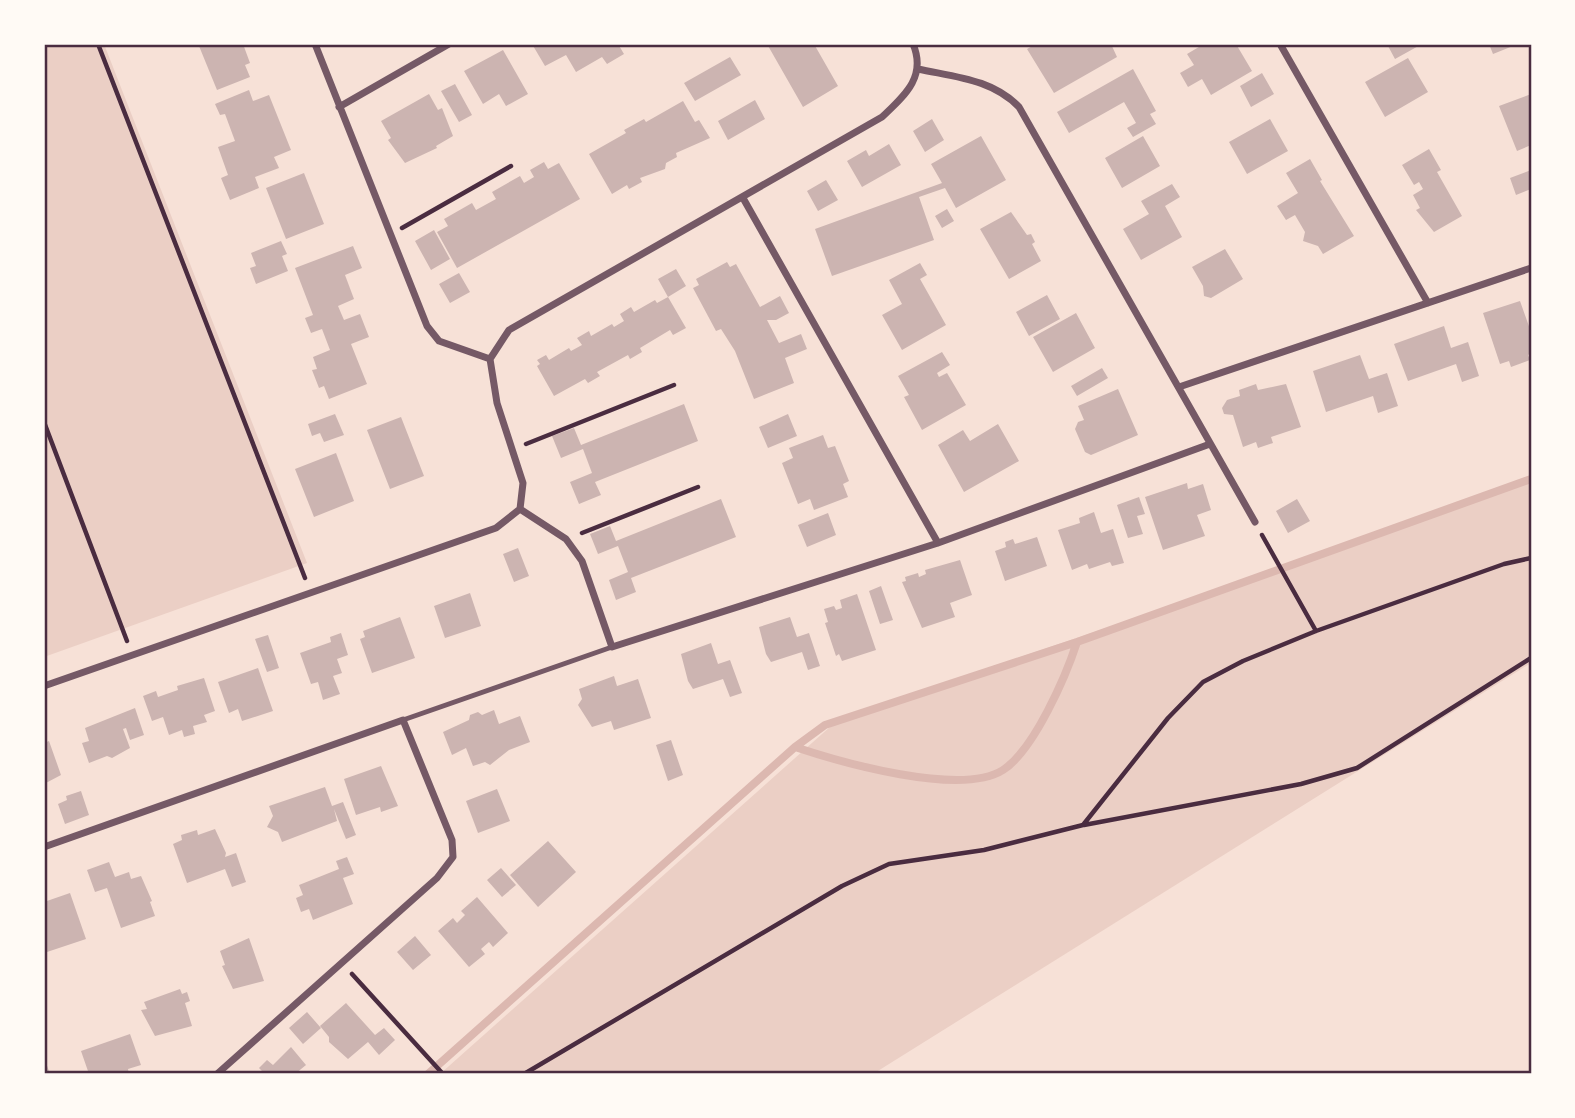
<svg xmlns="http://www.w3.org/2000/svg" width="1575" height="1118" viewBox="0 0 1575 1118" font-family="'Nunito Sans',sans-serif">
<rect width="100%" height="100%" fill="#f7e1d7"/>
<path fill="#ebcfc5" d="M44 44H104L307 563 44 657Z
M1531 475V663L873 1074H440L840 718 1295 564Z"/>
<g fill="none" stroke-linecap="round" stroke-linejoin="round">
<path stroke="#dcb8b0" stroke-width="8" d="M795 747C840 762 961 797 1003 770 1034 750 1066 676 1077 642
M428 1074 795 747 825 725 1077 642 1531 479"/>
</g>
<path fill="#ccb4b1" d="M206 44H243L250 63 245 65 250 77 217 90 199 46Z
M532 44H618L624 54 607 64 602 57 576 72 566 55 545 66Z
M767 44H814L838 86 803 107Z
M1036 44H1111L1117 57 1054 93 1027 49Z
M1204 44H1236L1252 71 1211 95 1202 79 1188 87 1180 73 1194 65 1187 54Z
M1393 44H1422L1395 59 1388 46Z
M1489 44H1518L1493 54Z
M503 50 528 94 506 106 499 94 483 104 464 71Z
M730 57 741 75 695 101 684 83Z
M1408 58 1428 92 1385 117 1365 82Z
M1133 69 1156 111 1150 114 1156 124 1133 137 1127 128 1136 123 1124 102 1069 133 1057 112Z
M1262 73 1274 94 1251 107 1240 86Z
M455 84 472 115 459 122 441 91Z
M249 90 253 101 269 95 291 150 274 157 279 168 255 177 259 188 230 200 221 178 228 175 218 147 235 141 225 114 220 115 215 104Z
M429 94 438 110 442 108 453 136 436 146 437 148 405 163 388 140 391 138 381 121Z
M1531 94V145L1517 151 1499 106Z
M755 100 765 119 728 140 718 121Z
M683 101 695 122 699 120 710 138 676 153 677 157 666 163 665 169 640 178 642 182 629 189 627 185 612 194 589 154 626 133 624 130 644 119 646 122Z
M932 119 944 140 925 152 913 131Z
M1270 119 1288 151 1247 174 1229 142Z
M981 136 1006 180 956 208 945 188 919 197 934 240 832 276 815 229 942 183 931 164Z
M1143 136 1160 166 1122 188 1105 158Z
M889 144 901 165 862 187 847 161 866 150 869 156Z
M1429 149 1441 170 1437 172 1462 216 1434 232 1416 210 1420 208 1413 195 1423 189 1419 182 1414 185 1402 165Z
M1310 159 1322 180 1320 181 1354 236 1323 254 1318 246 1303 241 1305 232 1295 215 1286 220 1277 206 1298 193 1286 173Z
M544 162 548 169 559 163 580 199 457 268 437 232 448 226 444 219 472 203 476 210 496 199 492 192 520 176 524 183 534 177 530 170Z
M1531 170V189L1516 195 1510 178Z
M304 173 324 224 286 239 266 188Z
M826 180 838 200 818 211 807 191Z
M1172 184 1180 197 1165 206 1182 237 1141 260 1123 229 1149 214 1141 201Z
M947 209 954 221 942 228 935 216Z
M1011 212 1027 235 1031 234 1035 242 1032 244 1041 261 1009 279 980 229Z
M434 230 450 259 431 270 415 241Z
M281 241 287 254 282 256 288 271 256 284 250 268 256 266 251 253Z
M353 246 362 268 345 275 354 299 338 306 344 320 360 314 369 337 351 344 367 384 329 399 324 386 319 388 312 370 317 369 313 357 330 350 322 329 311 333 305 318 313 315 295 268Z
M1225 249 1243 279 1211 298 1204 296 1203 286 1192 267Z
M727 262 730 267 736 264 760 307 780 296 789 313 776 320H767L779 343 801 334 807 349 785 358 794 383 754 399 735 351 721 329 716 331 693 288 699 285 696 279Z
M920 263 927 275 920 279 946 325 902 350 882 315 902 304 889 280Z
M676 269 686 286 668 297 658 279Z
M459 273 470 292 450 303 439 284Z
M1047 295 1060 319 1029 336 1016 312Z
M668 297 686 328 673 335 670 330 640 348 642 352 630 359 628 355 597 372 600 376 588 383 585 379 554 396 537 366 540 364 537 360 546 355 549 360 569 348 571 351 582 345 577 338 589 331 591 336 612 324 614 327 624 321 620 314 631 307 634 312 655 300 657 303Z
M1520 301 1531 332V353L1528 355 1530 360 1511 367 1509 361 1500 364 1483 313Z
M1076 313 1095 348 1053 372 1033 337Z
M1444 326 1451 348 1468 342 1479 376 1462 382 1456 364 1408 381 1394 344Z
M942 352 950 365 937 373 939 377 947 373 966 405 922 430 904 397 909 395 898 376Z
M1360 355 1369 379 1387 373 1398 406 1378 413 1373 396 1326 412 1313 371Z
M1102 368 1108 378 1077 396 1071 386Z
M1256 384 1258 390 1286 384 1301 427 1271 437 1273 443 1258 448 1256 442 1243 447 1233 415 1224 414 1222 408 1227 400 1240 396 1239 390Z
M1118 389 1138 435 1091 455 1085 452 1075 429 1078 422 1084 420 1078 406Z
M684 404 698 441 595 482 601 495 579 504 570 482 592 473 583 449 561 458 552 436 574 428 581 445Z
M335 414 344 435 324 442 320 433 312 436 308 424Z
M788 414 797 436 768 448 759 427Z
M401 417 424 476 390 489 367 430Z
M998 424 1019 461 964 492 938 445 963 430 970 441Z
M823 435 828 448 835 446 849 481 843 484 848 497 814 510 810 499 798 504 782 463 793 458 789 448Z
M336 453 354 501 314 517 295 469Z
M1187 483 1188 489 1203 484 1211 510 1197 515 1205 536 1163 550 1145 497Z
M1139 497 1145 514 1137 516 1143 534 1128 538 1117 505Z
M721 499 736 537 631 578 636 592 616 600 609 580 628 572 618 546 598 554 590 534 610 526 616 541Z
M1297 499 1310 521 1288 533 1276 511Z
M1094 512 1101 533 1113 529 1124 563 1112 566 1110 562 1089 569 1087 564 1072 570 1058 530 1080 523 1079 518Z
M828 513 836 535 807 547 798 525Z
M1037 537 1047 566 1005 581 995 551 1006 547 1005 542 1013 539 1015 544Z
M518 548 529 576 514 582 503 554Z
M960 560 972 595 950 603 955 617 922 628 902 582 906 581 905 577 918 573 919 577 926 574 925 570Z
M881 586 893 620 880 624 869 591Z
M470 593 481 626 445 638 434 606Z
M857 594 876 650 842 661 839 654 836 656 825 623 828 622 824 609 834 606 836 610 842 608 840 600Z
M400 617 415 658 372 673 360 639 365 637 363 631Z
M790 617 797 637 809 633 820 666 808 670 802 652 771 662 766 654 759 627Z
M341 633 348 655 337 659 342 673 333 676 340 694 323 700 318 682 311 684 300 653 331 642 330 637Z
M268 635 279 668 267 672 255 639Z
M711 643 718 664 730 660 742 693 730 697 723 679 693 689 688 681 681 654Z
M258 668 273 711 242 721 238 709 229 713 218 682Z
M614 676 617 686 638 679 651 718 614 730 611 721 592 727 578 705 582 699 579 689Z
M204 678 215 711 204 715 207 722 193 726 195 734 184 737 182 730 169 735 163 717 152 721 143 696 156 691 158 697 178 690 177 686Z
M135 708 144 735 130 740 126 728 123 729 130 748 112 758 107 756 89 763 82 743 89 741 85 728Z
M494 710 499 724 520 716 530 742 509 750 490 765 485 762 473 766 466 748 452 755 443 732 469 720 470 715 478 712 482 715Z
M671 740 683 775 668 781 656 745Z
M49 741 61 775 44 784V743Z
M381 766 398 806 381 812 380 807 356 815 344 779Z
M325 787 332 806 343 802 356 835 346 839 334 809 337 821 282 842 278 832 267 827 273 816 269 806Z
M497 789 510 821 478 833 466 801Z
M81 791 89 815 65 824 58 804 67 800 66 796Z
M215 829 226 853 225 857 236 853 246 882 232 887 225 869 187 883 173 844 182 840 181 835 197 830 198 835Z
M548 841 576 872 538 907 510 875Z
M347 857 354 874 343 878 353 904 313 920 309 909 301 912 296 898 303 895 299 885 339 869 336 861Z
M109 862 115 877 129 872 131 879 141 876 152 901 150 902 155 916 121 928 107 888 95 892 87 870Z
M501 868 516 885 502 897 487 880Z
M70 893 86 939 44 953V902Z
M477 897 508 933 493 947 489 942 481 949 485 954 469 967 438 931 453 918 457 923 465 915 461 911Z
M415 936 431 955 413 970 397 952Z
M249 938 264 981 233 989 222 966 225 965 220 951Z
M180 989 182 994 187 992 190 1001 185 1003 192 1026 155 1036 141 1010 147 1009 144 1002Z
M346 1003 375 1035 384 1028 395 1040 379 1055 368 1042 348 1059 329 1042V1037L320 1026Z
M307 1012 321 1028 303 1044 289 1028Z
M130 1034 141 1065 128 1069 129 1074H89L81 1051Z
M291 1047 306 1065 295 1074H265L259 1068 267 1060 273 1065Z
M44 1057 50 1074H44Z"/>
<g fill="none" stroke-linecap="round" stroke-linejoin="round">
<path stroke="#4a2c40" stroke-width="4.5" d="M98 44 305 578
M402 228 511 166
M44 422 127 641
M526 444 674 385
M582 533 698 487
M1262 535 1316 631
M1084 825 1301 784 1357 768 1531 658
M352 974 443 1074
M524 1074 842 886 889 864 984 850 1083 825 1168 718 1203 682 1243 661 1316 631 1504 564 1531 558"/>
<path stroke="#755966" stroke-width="5" d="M403 720 612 647"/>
<path stroke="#755966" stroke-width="7" d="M315 44 427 326 439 341 490 359
M1280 44 1428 303
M918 69C955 77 992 79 1019 107L1255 522
M339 107 449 44
M743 198 938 543
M1179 387 1531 268
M520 509 566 539 582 561 612 647 938 543 1210 444
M44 686 496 528 520 509 523 483 497 403 490 359 509 330 882 117C904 96 927 77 913 44
M44 847 403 720 452 840 453 857 437 878 217 1074"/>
</g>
<rect width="1575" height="1118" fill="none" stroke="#fffaf5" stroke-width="91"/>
<rect x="46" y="46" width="1484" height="1026" fill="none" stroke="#4a2c40" stroke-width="2.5"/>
</svg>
